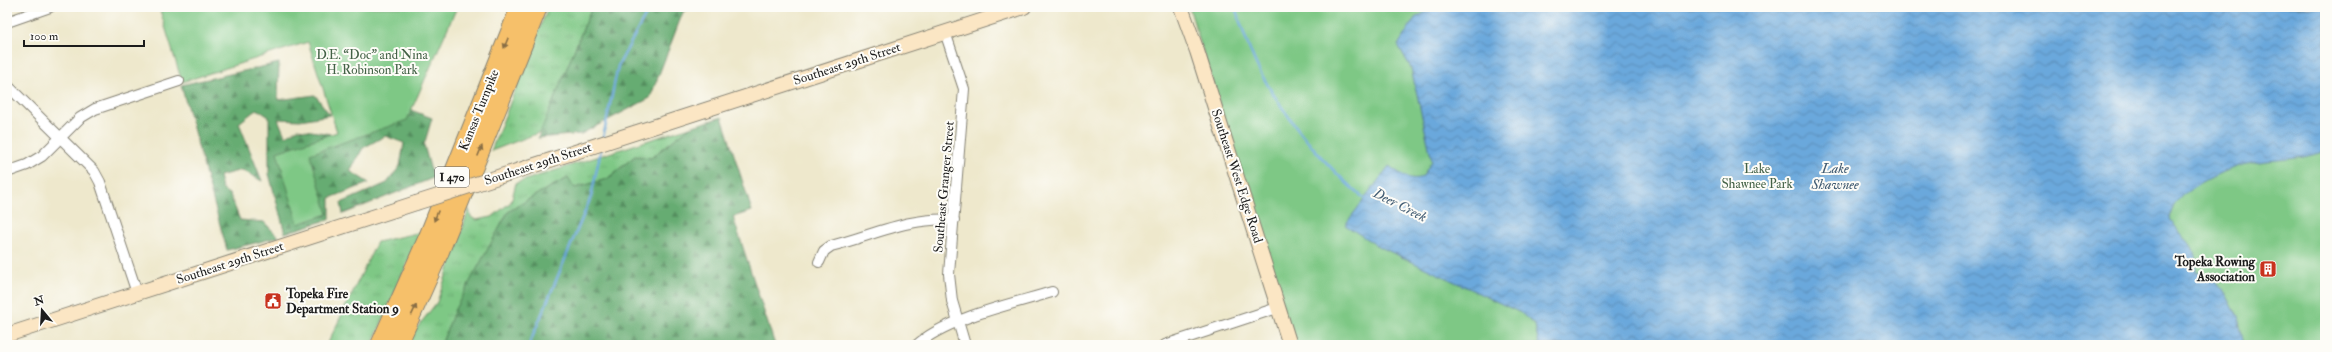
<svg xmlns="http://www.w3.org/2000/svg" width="2332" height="352" viewBox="0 0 2332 352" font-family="'IM FELL Double Pica',serif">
<defs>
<pattern id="grass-tufts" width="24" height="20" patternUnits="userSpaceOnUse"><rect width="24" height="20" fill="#7ec885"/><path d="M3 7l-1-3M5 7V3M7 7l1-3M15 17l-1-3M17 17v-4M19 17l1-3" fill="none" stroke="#6cab72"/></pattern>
<pattern id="forest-firs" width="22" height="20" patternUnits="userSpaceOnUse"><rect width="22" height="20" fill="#66ac72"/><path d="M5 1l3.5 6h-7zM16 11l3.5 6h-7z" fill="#538b5d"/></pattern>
<pattern id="water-waves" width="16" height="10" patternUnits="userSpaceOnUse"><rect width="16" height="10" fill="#6ba8dc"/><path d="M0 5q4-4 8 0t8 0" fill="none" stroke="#5788b2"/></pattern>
</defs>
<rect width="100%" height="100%" fill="#fdfcf7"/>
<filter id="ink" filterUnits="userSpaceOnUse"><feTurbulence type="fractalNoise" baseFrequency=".025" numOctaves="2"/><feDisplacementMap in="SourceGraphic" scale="8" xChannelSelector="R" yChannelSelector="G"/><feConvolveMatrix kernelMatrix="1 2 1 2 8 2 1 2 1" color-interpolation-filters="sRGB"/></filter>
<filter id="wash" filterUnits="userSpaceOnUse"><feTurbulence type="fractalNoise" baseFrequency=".012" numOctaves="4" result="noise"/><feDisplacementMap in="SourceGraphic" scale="16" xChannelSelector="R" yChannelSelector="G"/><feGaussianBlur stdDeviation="0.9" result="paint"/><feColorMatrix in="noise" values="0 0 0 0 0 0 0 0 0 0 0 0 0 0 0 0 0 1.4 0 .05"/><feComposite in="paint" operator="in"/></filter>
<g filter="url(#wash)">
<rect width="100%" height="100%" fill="#eee8cc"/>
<path fill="url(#grass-tufts)" stroke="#4d7250" d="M548 7H592L541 132 491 151Z
M690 127 651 158 635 156 607 179 575 189 568 178 539 193 508 212 441 345H407L413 333 437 302 469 209 471 217 476 220 492 217 511 202 516 183Z
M421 232 372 345H327L377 242Z"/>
<path fill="url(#forest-firs)" stroke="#416447" d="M592 7H694L683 12 650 98 581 134 538 138Z
M279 63 278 100 315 95 330 115 300 120 278 119 285 136 298 129 344 136 408 109 432 118 424 145 433 178 343 214 341 203 387 183 400 166 404 143 385 136 363 148 350 171 369 183 330 198V219L285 233 269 174V117L257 109 239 123 262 181 242 170 219 176 222 189 230 195 240 220 264 222 279 237 227 250 181 85Z
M722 117 752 211 733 217 775 345H441L455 309 508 212 539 193 568 178 575 188 607 179 635 156 651 158 690 127Z"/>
<path fill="#7ec885" stroke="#4d7250" d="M159 7H457L407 120 310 154 328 214 298 224 277 152 337 132 308 42 182 82Z
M1189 7H2325V345H1294Z"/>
<path fill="url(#water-waves)" stroke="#44627c" d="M1434 7H2325V151C2302 160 2276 159 2252 163 2232 167 2216 175 2198 185 2183 194 2173 200 2170 218 2184 243 2197 239 2196 272L2215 280 2227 296 2238 317 2244 345H1539L1535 325 1521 313 1376 245 1345 225 1389 166C1400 173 1409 182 1422 177L1432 161 1411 68 1398 45 1415 18Z"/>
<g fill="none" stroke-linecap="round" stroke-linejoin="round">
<path stroke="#6ba8dc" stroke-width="2.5" d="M1235 7C1242 28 1249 51 1259 70 1284 116 1325 167 1366 200
M603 138 618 66 650 7
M529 345 591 197 601 149"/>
</g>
</g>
<g filter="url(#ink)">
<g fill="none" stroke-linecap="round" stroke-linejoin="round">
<g stroke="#858274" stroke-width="12">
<path id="street" d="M7 22 50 7
M945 32 964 89 949 274 952 301 965 345
M7 85 94 171 100 182 137 293
M7 172 27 165 42 156 80 118 95 109 179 81
M819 262 824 251 831 246C872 236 910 216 954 220
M917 345C946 318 1013 304 1052 292
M1165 345 1274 309 1281 314"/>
</g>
<g stroke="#858274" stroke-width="16">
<path id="secondary" d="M1181 7 1197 51 1290 345
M501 176 1024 7
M7 335 416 203"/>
</g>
<g stroke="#858274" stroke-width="20">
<path id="highway" d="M380 345 428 237 520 7
M398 345 440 251 538 7"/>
</g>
<use href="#street" stroke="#fff" stroke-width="10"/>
<use href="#secondary" stroke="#fbe6c4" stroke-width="14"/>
<use href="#highway" stroke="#f6c06b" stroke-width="18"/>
<g stroke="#858274" stroke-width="16" stroke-linecap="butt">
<path id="secondary-bridge" d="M416 203 501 176"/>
</g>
<use href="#secondary-bridge" stroke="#fbe6c4" stroke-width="14"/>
</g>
<defs><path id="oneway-solid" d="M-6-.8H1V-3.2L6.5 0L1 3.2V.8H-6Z"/></defs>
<g fill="#896e44">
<use href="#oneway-solid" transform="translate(506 43) rotate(112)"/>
<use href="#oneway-solid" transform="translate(480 151) rotate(-68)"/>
<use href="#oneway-solid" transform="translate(436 216) rotate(112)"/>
<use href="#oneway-solid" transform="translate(414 310) rotate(-65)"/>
</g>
</g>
<defs>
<g id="building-square" transform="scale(0.9)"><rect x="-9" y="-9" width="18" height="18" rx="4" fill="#c8321e" stroke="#fdfcf7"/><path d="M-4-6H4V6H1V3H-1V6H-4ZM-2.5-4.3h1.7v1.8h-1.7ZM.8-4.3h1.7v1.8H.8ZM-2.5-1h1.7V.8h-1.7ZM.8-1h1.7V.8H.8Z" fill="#fff"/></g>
<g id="civic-square" transform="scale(0.9)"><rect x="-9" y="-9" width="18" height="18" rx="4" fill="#c8321e" stroke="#fdfcf7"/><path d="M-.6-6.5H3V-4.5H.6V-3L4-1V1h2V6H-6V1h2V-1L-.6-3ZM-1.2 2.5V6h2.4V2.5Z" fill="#fff"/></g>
</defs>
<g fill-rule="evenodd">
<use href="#building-square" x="2268" y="269"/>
<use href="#civic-square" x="273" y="301"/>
</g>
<g text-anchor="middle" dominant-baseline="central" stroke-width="4" stroke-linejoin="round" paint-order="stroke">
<rect fill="#fdfcf7" stroke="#605f5e" stroke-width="1" x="435" y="167" width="34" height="20" rx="3"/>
<g font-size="12" font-weight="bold" fill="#1c1c1c">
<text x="452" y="177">I 470</text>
</g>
<g font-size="13" fill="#436146" stroke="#fdfcf7">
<text x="372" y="55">D.E. “Doc” and Nina<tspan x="372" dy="15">H. Robinson Park</tspan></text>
<text x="1757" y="169">Lake<tspan x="1757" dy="15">Shawnee Park</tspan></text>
</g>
<g font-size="13" fill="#1c1c1c" stroke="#fdfcf7">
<text transform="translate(847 64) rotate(-18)">Southeast 29th Street</text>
<text transform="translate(479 110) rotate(-68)">Kansas Turnpike</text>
<text transform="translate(538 164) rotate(-18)">Southeast 29th Street</text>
<text transform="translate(1237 176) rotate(72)">Southeast West Edge Road</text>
<text transform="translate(944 187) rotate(-85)">Southeast Granger Street</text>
<text transform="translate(230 263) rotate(-18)">Southeast 29th Street</text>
</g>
<g font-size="13" font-weight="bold" fill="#1c1c1c" stroke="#fdfcf7" text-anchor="end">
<text x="2255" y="262">Topeka Rowing<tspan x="2255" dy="15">Association</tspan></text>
<text x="286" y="294" text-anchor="start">Topeka Fire<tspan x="286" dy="15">Department Station 9</tspan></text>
</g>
<g font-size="14" font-style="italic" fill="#405b72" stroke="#fdfcf7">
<text x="1835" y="168">Lake<tspan x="1835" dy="16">Shawnee</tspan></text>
<text transform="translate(1400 205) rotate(27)">Deer Creek</text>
</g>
</g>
<rect width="2332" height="352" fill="none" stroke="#fdfcf7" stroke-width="24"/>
<g transform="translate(42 310) rotate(342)" stroke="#fdfcf7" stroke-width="3" paint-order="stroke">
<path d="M0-3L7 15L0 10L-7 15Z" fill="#1c1c1c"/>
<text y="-6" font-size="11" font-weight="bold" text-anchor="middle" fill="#1c1c1c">N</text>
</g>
<path d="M24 40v6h120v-6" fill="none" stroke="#1c1c1c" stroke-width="2"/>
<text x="30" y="40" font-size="12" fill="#1c1c1c" stroke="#fdfcf7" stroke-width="3" paint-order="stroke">100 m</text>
</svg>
